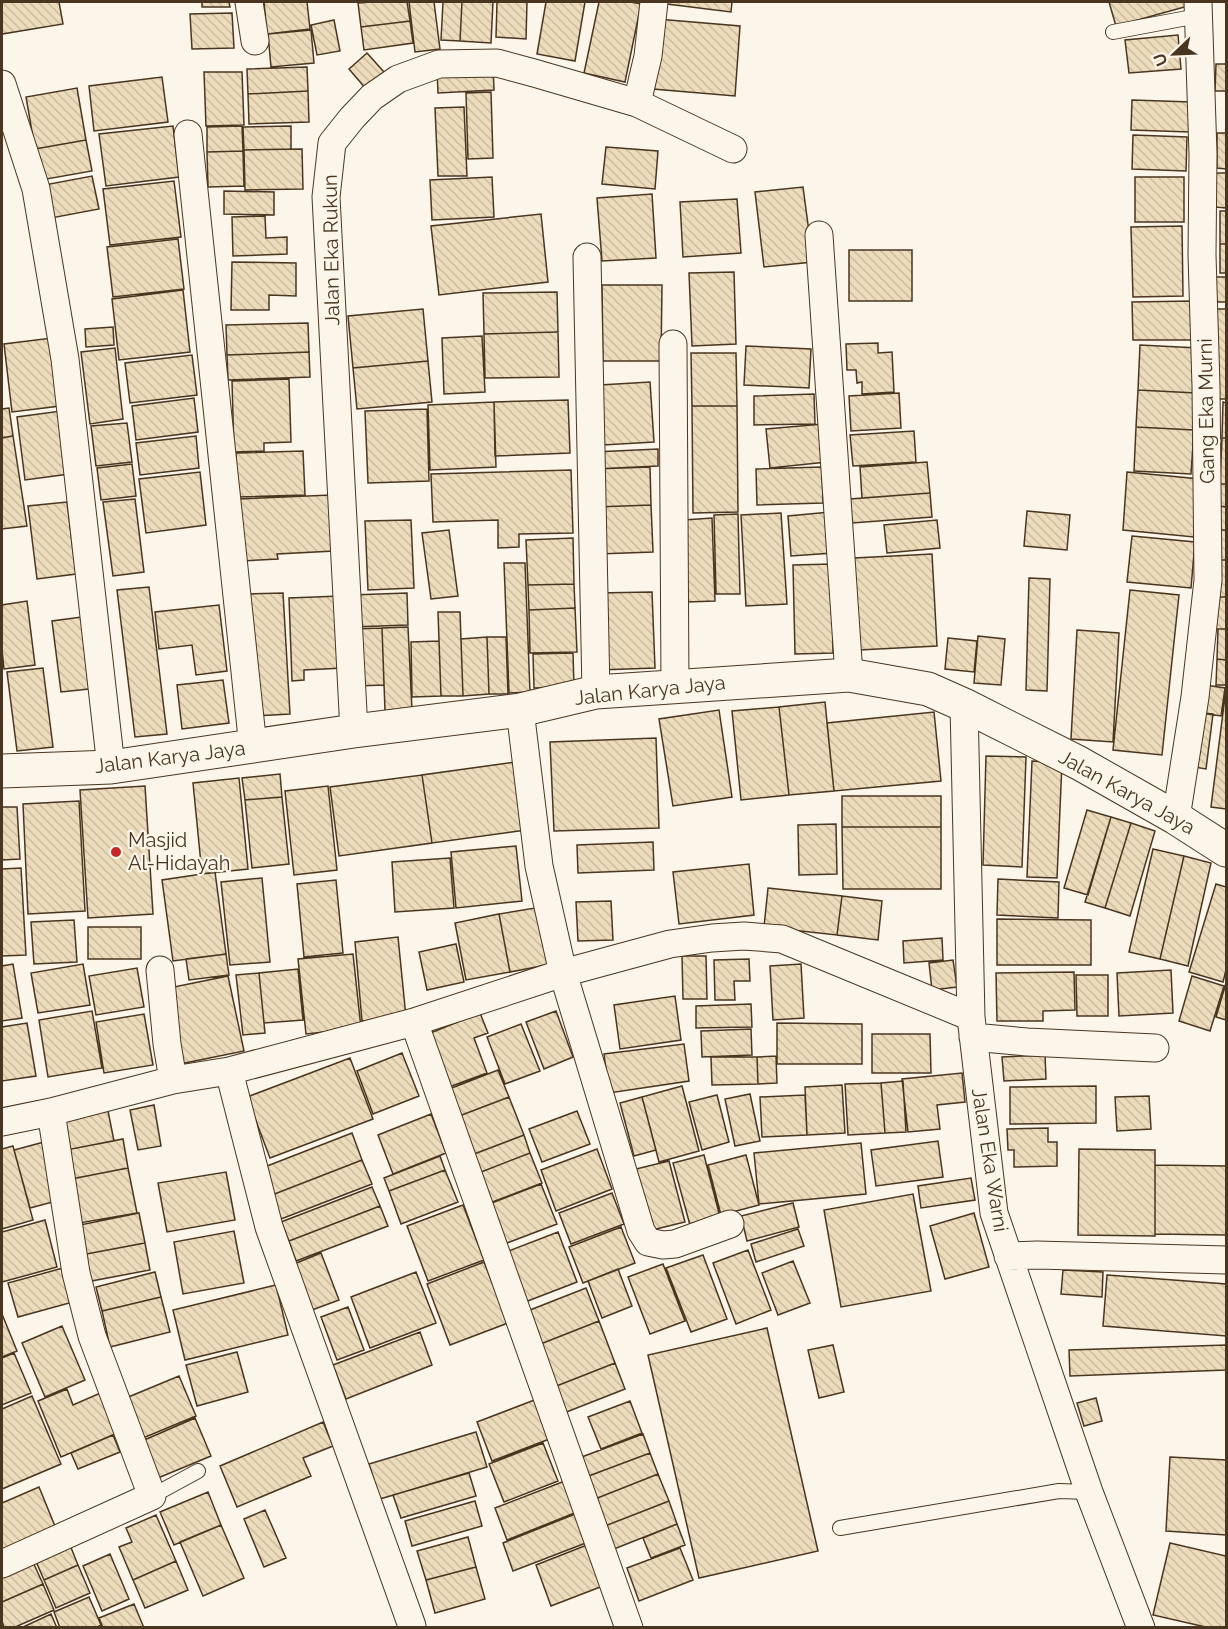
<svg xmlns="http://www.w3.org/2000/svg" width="1228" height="1629" viewBox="0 0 1228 1629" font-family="Raleway,sans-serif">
<defs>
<pattern id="building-back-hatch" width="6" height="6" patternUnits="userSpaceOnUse" patternTransform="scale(1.5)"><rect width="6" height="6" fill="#ecdcbc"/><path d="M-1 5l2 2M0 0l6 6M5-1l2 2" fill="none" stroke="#ccbda1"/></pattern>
</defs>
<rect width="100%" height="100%" fill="#fbf6e9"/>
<path fill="url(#building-back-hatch)" stroke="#4a3520" stroke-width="1.5" d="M2 2H59L63 24 2 34Z
M202 2H229L230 7H202Z
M264 2H307L310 29 267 34Z
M372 2H407L410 21 361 27 358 3Z
M409 2H434L440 49 415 52Z
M443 2H462L460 41 441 40Z
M462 2H493L491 43 460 41Z
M497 2H527L526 39 496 37Z
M546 2H585L575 61 537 54Z
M599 2H631L641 4 625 82 584 73Z
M659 2H732L731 12 659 3Z
M1109 2H1187L1188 6 1116 26Z
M232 13 234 48 192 49 190 14Z
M657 19 740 26 735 96 653 89Z
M334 20 340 51 317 55 311 25Z
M410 21 413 43 364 50 361 27Z
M311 30 314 63 271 67 268 34Z
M1178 35 1181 69 1129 73 1125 40Z
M367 53 384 72 366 89 349 69Z
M1216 64H1226V91H1215Z
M493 66 494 90 438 93 437 70Z
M307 67 308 91 248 94 247 69Z
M204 72H242L244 125 206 126Z
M162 77 168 122 94 131 89 86Z
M77 88 86 140 35 149 26 97Z
M308 91 309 122 249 124 248 94Z
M491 92 493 158 468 159 466 93Z
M1132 100 1191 102 1190 132 1131 130Z
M464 107 467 176H438L435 108Z
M173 126 179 177 106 186 99 134Z
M242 126 243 151 207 152V127Z
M291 126V149L244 150 243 127Z
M1217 133H1226V169L1217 168Z
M1133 135 1187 137 1186 171 1132 169Z
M86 140 92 171 41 180 35 149Z
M606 147 658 151 655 189 602 184Z
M302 149 303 189 245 190 244 150Z
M243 151 244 186 208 187 207 152Z
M1216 173H1226V208L1215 207Z
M92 176 99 209 46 219 39 186Z
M492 177 494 217 432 220 430 180Z
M1135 177H1184V222H1135Z
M174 181 181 237 110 245 103 189Z
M803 187 813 262 764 267 755 192Z
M224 191 274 192V215L224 214Z
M652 194 656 258 602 261 597 198Z
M737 199 741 253 683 257 680 202Z
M1220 211H1226V244H1220Z
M541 214 548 282 439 295 431 226Z
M265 216 266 238 287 237V254L233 256 232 217Z
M1182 226 1183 296 1133 297 1131 227Z
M178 239 184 289 113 297 107 247Z
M1220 244H1226V273H1220Z
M849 250H912V301H849Z
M232 262 296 263V296L269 295V310H231Z
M734 272 736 344 692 346 689 273Z
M1214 277H1226V302H1215Z
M602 285H662L661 361H603Z
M183 290 190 352 119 360 112 299Z
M557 292 558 332 484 334 483 293Z
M1192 301V340H1133L1132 302Z
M423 309 428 361 353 368 348 316Z
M1215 309H1226V399H1216Z
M308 323 309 352 227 355 226 325Z
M113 327 114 345 86 347 85 329Z
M558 332 559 377 485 378 484 334Z
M482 336 485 392 444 394 442 338Z
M52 338 60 406 12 412 4 344Z
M878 343V353L892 352 894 392 862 394V382L857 383 856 370H847L846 344Z
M1140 345 1198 348 1196 393 1138 390Z
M746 346 811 349 809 388 744 385Z
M115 348 123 419 90 424 81 352Z
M309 352 310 377 228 380 227 355Z
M691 353H736L737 406H692Z
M192 355 197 395 130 403 125 363Z
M428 361 432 402 357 409 353 368Z
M289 379 291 442 264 443V451L234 452 232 381Z
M650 382 654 442 603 445 600 385Z
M1138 390 1196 393 1194 430 1136 427Z
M899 393 901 428 851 431 849 396Z
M814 394 815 424 754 425V396Z
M194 398 198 432 136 440 132 406Z
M568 400 570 453 495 456 494 402Z
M494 402 496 467 430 470 428 405Z
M1223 402 1226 403V438H1222Z
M692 406H737L738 512 693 513Z
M9 408 13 436 2 438V409Z
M427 409 429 481 368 483 365 411Z
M61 411 69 474 25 480 17 417Z
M127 423 132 462 96 466 91 426Z
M823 424 827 462 770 468 766 429Z
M1136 427 1194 430 1191 474 1134 471Z
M914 431 916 462 853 466 850 435Z
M13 436 27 526 2 529V438Z
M196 436 199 468 140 475 136 443Z
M1222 438H1226V484H1220Z
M658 449V466L594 469V452Z
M303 451 305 495 237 497 236 453Z
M927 462 930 493 862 498 860 467Z
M132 464 136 496 101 500 97 468Z
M650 467 651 505 596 507 594 469Z
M822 467 823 503 757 505 756 469Z
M571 470 573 533 519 534V547L498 548V520L433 522 431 474Z
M200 472 206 525 146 533 139 479Z
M1127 472 1200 479 1194 537 1123 530Z
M1220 484H1226V507L1220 506Z
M930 493 932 517 852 523 850 499Z
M331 495 334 551 277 554 278 559 241 561 238 499Z
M135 499 144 572 113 576 103 502Z
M67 502 76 574 37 579 28 506Z
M651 505 653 552 598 554 596 507Z
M1220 506 1226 507V530H1219Z
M1027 511 1070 515 1067 550 1024 546Z
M830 512 833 553 791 556 788 516Z
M781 513 787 604 746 606 741 515Z
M738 514 740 594H716L714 515Z
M712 518 715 601 687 602 684 520Z
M411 520 414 588 368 590 365 521Z
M937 520 940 548 887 553 884 525Z
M449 530 458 596 431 599 422 533Z
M1219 530H1226V560H1218Z
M1132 536 1195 542 1191 588 1127 582Z
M573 538 574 584 528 585 526 540Z
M932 554 937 646 859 650 854 558Z
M1218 560H1226V597H1217Z
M504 563H525L530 692 509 693Z
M832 564 833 653 795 654 793 565Z
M1029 578 1050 579 1047 691 1026 690Z
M574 584 575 608 529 610 528 585Z
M149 587 167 734 135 737 117 590Z
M1130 590 1179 595 1162 755 1113 750Z
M652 592 655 668 599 670 596 593Z
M283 593 290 714 253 716 246 594Z
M407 593 408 625 352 627 351 595Z
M340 596 343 668 304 670V680L292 681 289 598Z
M1217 597H1226V629H1216Z
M27 601 35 665 4 669 2 650V605Z
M219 605 227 671 196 675 192 645 159 649 155 612Z
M575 608 577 652 530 653 529 610Z
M438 612H460L463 696H441Z
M89 616 98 688 61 692 52 621Z
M408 627 412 711H385L382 628Z
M382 628 384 685 356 686 354 629Z
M1218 629H1226V660L1217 659Z
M1077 630 1119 633 1113 742 1071 739Z
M978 636 1005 639 1001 685 974 683Z
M487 637H506L508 694H489Z
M487 637 489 694 463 696 461 639Z
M948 638 977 641 974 672 945 669Z
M439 641 441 696 412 697 411 642Z
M573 653 574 687 534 688 533 654Z
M1217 659 1226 660V685H1216Z
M43 668 53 747 17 751 7 672Z
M223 680 229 723 182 729 177 685Z
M1198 684 1225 688 1221 716 1195 712Z
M1226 689V809L1211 807Z
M825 702 834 791 789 795 779 707Z
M779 707 789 795 741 800 732 711Z
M719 710 732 797 673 806 659 719Z
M934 712 941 781 834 791 827 723Z
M1202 713 1213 714 1206 769 1194 767Z
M656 738 659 828 554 831 550 742Z
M986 756 1026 757 1022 867 983 865Z
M523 761 533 829 432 843 422 775Z
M1032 761 1062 763 1057 878 1027 877Z
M280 774 282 797 245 800 242 778Z
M422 775 432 843 339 856 330 787Z
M239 778 248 869 202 874 193 783Z
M145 786 153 914 88 918 80 790Z
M328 786 337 870 294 875 285 791Z
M842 796H941V827H842Z
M282 797 289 864 252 868 245 800Z
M79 801 85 911 28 914 23 804Z
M2 807H17L20 859 2 860Z
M1087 810 1111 817 1088 895 1064 888Z
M1111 817 1131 823 1105 908 1085 902Z
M1131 823 1155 831 1130 916 1105 908Z
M836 824 837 874 799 875 798 825Z
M842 827H941V889H843Z
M653 842 654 870 578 873 577 845Z
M516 846 522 901 456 908 451 852Z
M1153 849 1184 856 1160 959 1129 952Z
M1184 856 1211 863 1188 966 1160 959Z
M450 858 454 908 395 912 392 862Z
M749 864 754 915 679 924 673 872Z
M21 868 26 955 2 956V869Z
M215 872 226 954 173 961 162 880Z
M262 878 270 962 230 965 221 882Z
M998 879 1059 882 1058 918 997 915Z
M336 880 343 953 304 957 297 884Z
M1216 884 1226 887V970L1223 982 1189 972Z
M768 888 842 896 837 935 764 927Z
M842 896 882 901 878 940 837 935Z
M611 901 613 940 578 941 576 902Z
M541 907 552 964 510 972 499 914Z
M499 914 510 972 466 980 455 923Z
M997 919 1091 920V965H997Z
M74 920 77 962 34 964 31 922Z
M88 927H141V959H88Z
M398 937 406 1017 362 1021 355 942Z
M942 938 943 960 904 963 903 941Z
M456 944 464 982 427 990 419 952Z
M226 954 229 975 189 980 186 959Z
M353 954 361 1028 306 1034 298 959Z
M682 956H706L707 999H683Z
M749 959 750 981H734L735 1000H715L714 960Z
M953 960 957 987 932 990 929 963Z
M13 964 22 1018 2 1021V966Z
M83 964 90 1005 38 1013 31 973Z
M801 964 804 1018 773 1020 770 966Z
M137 968 144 1007 96 1015 89 976Z
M298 969 303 1020 264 1023 259 973Z
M1171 970 1173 1013 1119 1016 1117 973Z
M1074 972 1075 1010 1043 1011V1021H997L996 973Z
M259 973 265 1033 243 1035 236 975Z
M1076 975H1108V1016H1077Z
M228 976 244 1051 180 1064 164 989Z
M1192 976 1224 986 1210 1031 1179 1021Z
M1226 983V1020L1216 1017Z
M675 996 681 1040 620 1049 614 1005Z
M751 1004 752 1027 696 1028V1006Z
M92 1011 102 1068 48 1077 39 1020Z
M556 1011 573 1057 544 1069 526 1022Z
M480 1013 488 1033 474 1038 487 1073 449 1087 428 1034Z
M144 1014 153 1065 104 1073 96 1022Z
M27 1023 36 1076 2 1081V1027Z
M777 1023 862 1024V1064H777Z
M521 1024 540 1071 505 1084 487 1037Z
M751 1029 752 1055 702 1057 701 1031Z
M872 1034H930L931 1073H872Z
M684 1044 689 1081 609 1093 604 1054Z
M402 1053 419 1096 373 1114 357 1071Z
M1045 1055 1046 1079 1004 1081 1002 1057Z
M776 1056 777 1083 758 1084 757 1057Z
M711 1057H757L758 1084 712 1085Z
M350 1058 373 1119 270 1158 247 1097Z
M498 1070 509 1097 454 1118 444 1091Z
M962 1073 965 1102 937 1105 940 1129 908 1132 902 1079Z
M903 1081 906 1132 885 1133 881 1083Z
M881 1083 885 1133 848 1135 845 1084Z
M842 1085 845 1133 807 1135 805 1087Z
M682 1086 699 1151 659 1162 642 1097Z
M1096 1086V1123L1010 1124V1087Z
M750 1094 760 1141 735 1146 725 1099Z
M717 1095 729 1142 702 1150 689 1102Z
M805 1095 807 1135 762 1137 760 1097Z
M1149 1096 1151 1129 1117 1131 1115 1097Z
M509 1097 524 1135 469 1156 454 1118Z
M642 1097 656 1150 634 1156 620 1103Z
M154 1105 161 1146 138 1150 130 1110Z
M108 1111 114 1141 61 1151 55 1121Z
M577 1111 590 1144 542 1162 529 1129Z
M431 1114 446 1153 393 1174 378 1135Z
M1048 1128V1142H1057V1166L1014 1167V1150H1008L1007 1129Z
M352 1133 362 1160 272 1195 262 1168Z
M524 1135 530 1153 476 1174 469 1156Z
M123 1139 128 1168 66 1180 61 1151Z
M938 1141 943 1177 876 1186 871 1150Z
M44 1142 60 1200 30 1208 14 1150Z
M861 1143 866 1194 759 1204 754 1153Z
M13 1146 33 1220 2 1229V1149Z
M597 1149 612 1189 556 1211 541 1170Z
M1079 1149 1155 1150V1236L1078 1235Z
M530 1153 542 1183 487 1204 476 1174Z
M704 1155 720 1217 690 1225 673 1163Z
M746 1155 759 1205 721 1215 708 1165Z
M440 1156 445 1170 389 1191 384 1178Z
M362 1160 372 1184 281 1219 272 1195Z
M669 1161 685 1222 652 1230 636 1169Z
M1155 1165 1226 1166V1235L1155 1234Z
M128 1168 137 1213 74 1224 66 1180Z
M445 1170 458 1202 401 1224 389 1191Z
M226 1172 235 1220 167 1232 158 1183Z
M971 1178 975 1200 921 1208 918 1186Z
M541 1184 557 1224 499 1246 484 1206Z
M372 1187 380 1206 289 1241 281 1222Z
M612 1193 624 1224 571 1244 559 1213Z
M913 1194 931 1291 841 1307 824 1210Z
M793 1203 799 1227 747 1241 741 1216Z
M463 1205 484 1260 428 1281 407 1226Z
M380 1206 388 1226 296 1261 289 1241Z
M139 1213 145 1243 81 1255 75 1226Z
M974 1213 989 1267 945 1279 930 1226Z
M45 1220 57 1267 2 1282V1232Z
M621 1227 635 1263 583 1283 569 1247Z
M798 1229 804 1246 756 1262 751 1244Z
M234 1231 244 1283 183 1294 174 1242Z
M558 1232 577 1282 520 1304 501 1254Z
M145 1243 150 1270 86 1282 81 1255Z
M748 1250 771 1310 736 1324 713 1263Z
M321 1253 339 1300 312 1310 294 1264Z
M703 1255 727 1319 691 1332 666 1268Z
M793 1261 810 1303 778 1315 762 1273Z
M484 1262 508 1323 450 1345 427 1284Z
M663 1264 685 1321 650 1334 628 1277Z
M63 1268 73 1302 18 1317 8 1283Z
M618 1269 632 1306 602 1318 588 1281Z
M1063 1270 1103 1272 1102 1297 1061 1294Z
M155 1272 161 1297 102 1311 96 1287Z
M416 1272 436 1323 370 1348 351 1297Z
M1107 1275 1226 1284V1336L1103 1326Z
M276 1285 288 1335 185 1360 173 1310Z
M586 1288 599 1321 538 1345 525 1312Z
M161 1297 170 1332 110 1347 102 1311Z
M348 1307 364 1350 337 1360 321 1317Z
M2 1314 17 1351 2 1357Z
M599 1321 615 1363 554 1387 538 1345Z
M62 1326 85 1380 45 1397 22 1343Z
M767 1328 818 1551 699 1578 648 1355Z
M420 1332 432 1365 346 1399 333 1365Z
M833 1345 844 1392 819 1398 808 1350Z
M1226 1345V1370L1070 1376 1069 1350Z
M237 1352 248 1392 197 1406 186 1365Z
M14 1353 31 1393 2 1405V1358Z
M615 1363 625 1389 564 1413 554 1387Z
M179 1376 196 1416 143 1438 126 1398Z
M67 1389 73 1405 105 1391 122 1431 61 1457 38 1401Z
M32 1396 61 1464 2 1489V1409Z
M1096 1398 1102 1421 1084 1426 1077 1403Z
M537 1399 552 1438 492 1461 477 1422Z
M630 1401 642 1433 601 1449 588 1417Z
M195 1418 211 1456 158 1478 142 1441Z
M323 1422 333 1446 303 1458 311 1476 237 1507 220 1466Z
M476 1432 487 1467 380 1499 369 1464Z
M643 1434 650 1453 586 1477 579 1458Z
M113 1435 120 1452 78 1469 71 1453Z
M543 1443 558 1481 504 1502 489 1464Z
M650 1453 658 1474 595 1499 586 1477Z
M1170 1457 1226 1460V1535L1166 1531Z
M469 1473 476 1496 401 1518 393 1495Z
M658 1474 669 1501 605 1526 595 1499Z
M570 1479 582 1510 507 1540 495 1508Z
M39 1487 57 1531 2 1555V1503Z
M208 1492 221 1525 174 1545 160 1512Z
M475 1501 482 1526 412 1546 405 1521Z
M669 1501 677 1524 614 1549 605 1526Z
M265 1510 286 1558 264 1567 244 1519Z
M580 1512 591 1541 513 1571 503 1543Z
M156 1515 176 1561 133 1580 119 1547 132 1542 126 1528Z
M677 1524 685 1545 651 1558 643 1538Z
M221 1525 244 1578 203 1596 180 1542Z
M468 1537 476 1567 426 1580 417 1551Z
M592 1543 608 1584 551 1606 536 1565Z
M1170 1543 1226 1556V1628H1210L1153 1615Z
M70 1545 78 1565 44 1580 35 1559Z
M680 1548 693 1580 639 1601 627 1568Z
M110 1554 129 1599 102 1611 83 1566Z
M32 1560 43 1584 2 1602V1573Z
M176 1561 188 1590 145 1608 133 1580Z
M78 1565 90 1593 56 1608 44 1580Z
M476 1567 485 1599 435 1613 426 1580Z
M43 1584 54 1610 13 1628H4L2 1621V1602Z
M89 1597 101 1625 96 1628H60L54 1612Z
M134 1604 144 1628H103L99 1618Z
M51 1614 57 1628H21Z"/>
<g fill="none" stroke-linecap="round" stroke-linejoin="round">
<g stroke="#4a3520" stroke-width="16">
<path id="lane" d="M1113 32 1198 16
M152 1496 198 1471
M840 1528 1059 1491 1089 1492"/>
</g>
<g stroke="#4a3520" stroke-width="29">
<path id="street" d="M249 2 255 41
M2 84 36 189 65 359 111 767
M637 103 648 56 654 2
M188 134 253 747
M819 235 849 675
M587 257 596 692
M673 344 675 685
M964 705 971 1017 994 1213 1089 1492 1141 1628
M520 710 539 866 563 973 641 1231 648 1242 663 1245 675 1244 730 1224
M354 731 326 197 332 143 352 118 372 97 398 79 439 64 497 63 534 73 637 103 733 149
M1176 818 1195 697 1208 580 1206 386 1202 255 1203 154 1198 2
M160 970 167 1044 173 1080
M414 1022 629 1628
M973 1037 1027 1042 1155 1048
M229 1071 269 1227 412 1626
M2 1122 51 1112 173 1080 229 1071 414 1022 563 973 670 944 712 938 744 936 782 939 971 1017
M1008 1256 1037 1255 1226 1260
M2 1564 152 1496 92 1336 76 1273 51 1112"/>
</g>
<g stroke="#4a3520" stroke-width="35">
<path id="secondary" d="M2 771 111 767 354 731 520 710 596 692 849 675 928 689 964 705 1079 763 1176 818 1226 850"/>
</g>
<use href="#lane" stroke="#fbf6e9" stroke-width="14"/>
<use href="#street" stroke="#fbf6e9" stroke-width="27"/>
<use href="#secondary" stroke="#fbf6e9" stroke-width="33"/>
</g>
<circle fill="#c62828" stroke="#fbf6e9" stroke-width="2" cx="116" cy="852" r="6"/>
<g text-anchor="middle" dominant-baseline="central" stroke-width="4.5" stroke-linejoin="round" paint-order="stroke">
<g font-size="20" fill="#4a3520" stroke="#fbf6e9">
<text transform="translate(331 250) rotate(-91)">Jalan Eka Rukun</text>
<text transform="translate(1206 411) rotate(-91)">Gang Eka Murni</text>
<text transform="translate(650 690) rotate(-6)">Jalan Karya Jaya</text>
<text transform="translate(170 757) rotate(-7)">Jalan Karya Jaya</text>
<text transform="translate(1127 792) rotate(29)">Jalan Karya Jaya</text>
<text transform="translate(990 1160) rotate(81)">Jalan Eka Warni</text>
</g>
<g font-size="20" fill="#4a3520" stroke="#fbf6e9" text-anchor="start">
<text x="128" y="840">Masjid<tspan x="128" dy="23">Al-Hidayah</tspan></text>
</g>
</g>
<rect width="1228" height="1629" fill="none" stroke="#4a3520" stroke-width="6"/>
<g transform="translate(1174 54) rotate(247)" stroke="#fbf6e9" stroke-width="4.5" paint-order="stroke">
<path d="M0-4.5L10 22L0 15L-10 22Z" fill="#4a3520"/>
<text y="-9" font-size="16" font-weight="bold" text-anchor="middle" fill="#4a3520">U</text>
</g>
</svg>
